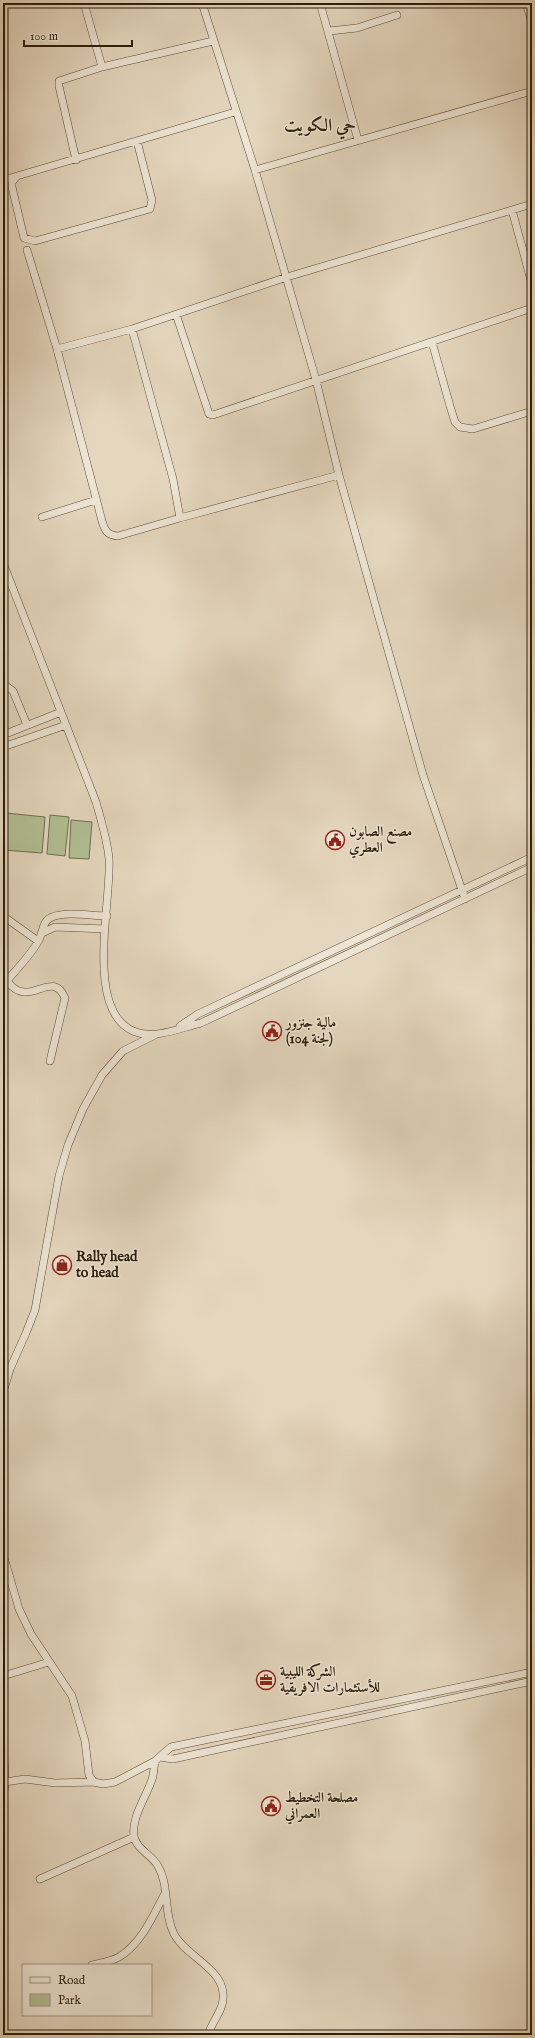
<svg xmlns="http://www.w3.org/2000/svg" width="535" height="2038" viewBox="0 0 535 2038" font-family="'IM FELL English',Amiri,serif">
<rect width="100%" height="100%" fill="#e5d7bf"/>
<filter id="stains"><feTurbulence type="fractalNoise" baseFrequency=".005" numOctaves="4"/><feColorMatrix values="0 0 0 0 .2 0 0 0 0 .09 0 0 0 0 .02 0 0 0 .5 -.17"/></filter>
<radialGradient id="worn" r=".72"><stop offset=".6" stop-color="#630" stop-opacity="0"/><stop offset="1" stop-color="#630" stop-opacity=".3"/></radialGradient>
<path fill="#b2bf94" stroke="#6f6e50" d="M6 813 45 817 42 853 3 850Z
M50 815 69 817 65 856 47 854Z
M71 820 92 822 89 859 69 858Z"/>
<g fill="none" stroke-linecap="round" stroke-linejoin="round">
<g stroke="#5a4c38" stroke-width="8">
<path id="minor" d="M202 3 255 170 316 380 339 475 423 775 465 899
M320 3 358 140
M526 3 532 22
M329 31 357 28 397 15
M102 67 213 41
M137 141 152 200 150 209 35 241 24 238 12 187V182L17 176 235 112
M76 160 59 86V81L102 67 84 3
M255 170 532 91
M3 180 17 176
M512 210 532 284
M27 250 57 349 102 521C105 531 107 535 118 536L180 518 173 479 132 329
M176 314 209 414 213 415 532 308
M432 342 450 406 455 422 460 427 473 429 532 411
M57 349 132 329 287 277 532 204
M42 517 96 500
M180 518 339 475
M3 563 96 802C101 820 107 839 109 858 112 901 84 1009 133 1031 154 1040 180 1028 201 1023L532 867
M3 687 6 686 13 691 27 725
M3 735 61 712
M3 747 66 725
M3 916 38 941
M42 933 55 927 105 929
M7 981C29 1011 52 967 65 998L50 1061
M3 986C14 971 30 957 39 940 43 932 42 921 52 917 68 911 90 916 107 916
M180 1026 198 1014 532 857
M3 1392 10 1369 26 1333 35 1310 59 1176 68 1145 83 1109 102 1075 123 1051 155 1035
M3 1554 19 1609 31 1634 72 1696 85 1741 89 1775 94 1782 103 1784 115 1782 155 1761 171 1747 532 1672
M3 1676 49 1662
M3 1732 5 1782 3 1800
M160 1757 173 1759 532 1681
M155 1761C154 1766 154 1771 153 1776 148 1795 131 1816 134 1836 136 1849 152 1855 158 1866 170 1887 163 1912 174 1934 187 1959 231 1970 222 2005 219 2015 211 2024 208 2035
M5 1782 25 1779 55 1783 94 1782
M40 1879 134 1837
M92 1965C101 1963 112 1961 119 1957 141 1944 153 1916 164 1895"/>
</g>
<use href="#minor" stroke="#eee5d5" stroke-width="7"/>
</g>
<defs>
<g id="civic-ring" transform="scale(1)"><circle r="9.5" fill="#eee5d5" stroke="#8f2418" stroke-width="1.5"/><path d="M-.6-6.5H3V-4.5H.6V-3L4-1V1h2V6H-6V1h2V-1L-.6-3ZM-1.2 2.5V6h2.4V2.5Z" fill="#8f2418"/></g>
<g id="shop-ring" transform="scale(1)"><circle r="9.5" fill="#eee5d5" stroke="#8f2418" stroke-width="1.5"/><path d="M-5-2.5h2.3a2.7 3.5 0 0 1 5.4 0H5L5.5 6h-11ZM-1.5-2.5h3a1.5 2.3 0 0 0-3 0Z" fill="#8f2418"/></g>
<g id="office-ring" transform="scale(1)"><circle r="9.5" fill="#eee5d5" stroke="#8f2418" stroke-width="1.5"/><path d="M-6-3h4V-5.5h4V-3h4V5H-6ZM-1-4.5V-3h2v-1.5ZM-6 0V1H6V0Z" fill="#8f2418"/></g>
</defs>
<g fill-rule="evenodd">
<use href="#civic-ring" x="335" y="840"/>
<use href="#civic-ring" x="272" y="1031"/>
<use href="#shop-ring" x="62" y="1265"/>
<use href="#office-ring" x="266" y="1680"/>
<use href="#civic-ring" x="271" y="1806"/>
</g>
<g text-anchor="middle" dominant-baseline="central" stroke-width="3" stroke-linejoin="round" paint-order="stroke">
<g font-size="14" font-weight="bold" fill="#2c1d0b" stroke="#eee5d5" text-anchor="start">
<text x="349" y="832">مصنع الصابون<tspan x="349" dy="16">العطري</tspan></text>
<text x="286" y="1023">مالية جنزور<tspan x="286" dy="16">(لجنة 104)</tspan></text>
<text x="76" y="1257">Rally head<tspan x="76" dy="16">to head</tspan></text>
<text x="280" y="1672">الشركة الليبية<tspan x="280" dy="16">للأستثمارات الافريقية</tspan></text>
<text x="285" y="1798">مصلحة التخطيط<tspan x="285" dy="16">العمراني</tspan></text>
</g>
<g font-size="18" font-weight="bold" fill="#2c1d0b" stroke="#eee5d5">
<text x="320" y="126">حي الكويت</text>
</g>
</g>
<rect width="535" height="2038" fill="none" stroke="#e5d7bf" stroke-width="16"/>
<rect x="4" y="4" width="527" height="2030" fill="none" stroke="#2c1d0b" stroke-width="2"/>
<rect x="8" y="8" width="519" height="2022" fill="none" stroke="#2c1d0b"/>
<rect x="22" y="1964" width="130" height="52" fill="#eee5d5" stroke="#a09584"/>
<rect x="30" y="1977" width="20" height="6" fill="#eee5d5" stroke="#a09584"/>
<text x="58" y="1984" font-size="12" fill="#2c1d0b">Road</text>
<rect x="30" y="1994" width="20" height="12" fill="#b2bf94" stroke="#a09584"/>
<text x="58" y="2004" font-size="12" fill="#2c1d0b">Park</text>
<path d="M24 40v6h108v-6" fill="none" stroke="#2c1d0b" stroke-width="2"/>
<text x="30" y="40" font-size="12" fill="#2c1d0b" stroke="#eee5d5" stroke-width="3" paint-order="stroke">100 m</text>
<rect width="100%" height="100%" filter="url(#stains)"/>
<rect width="100%" height="100%" fill="url(#worn)"/>
</svg>
